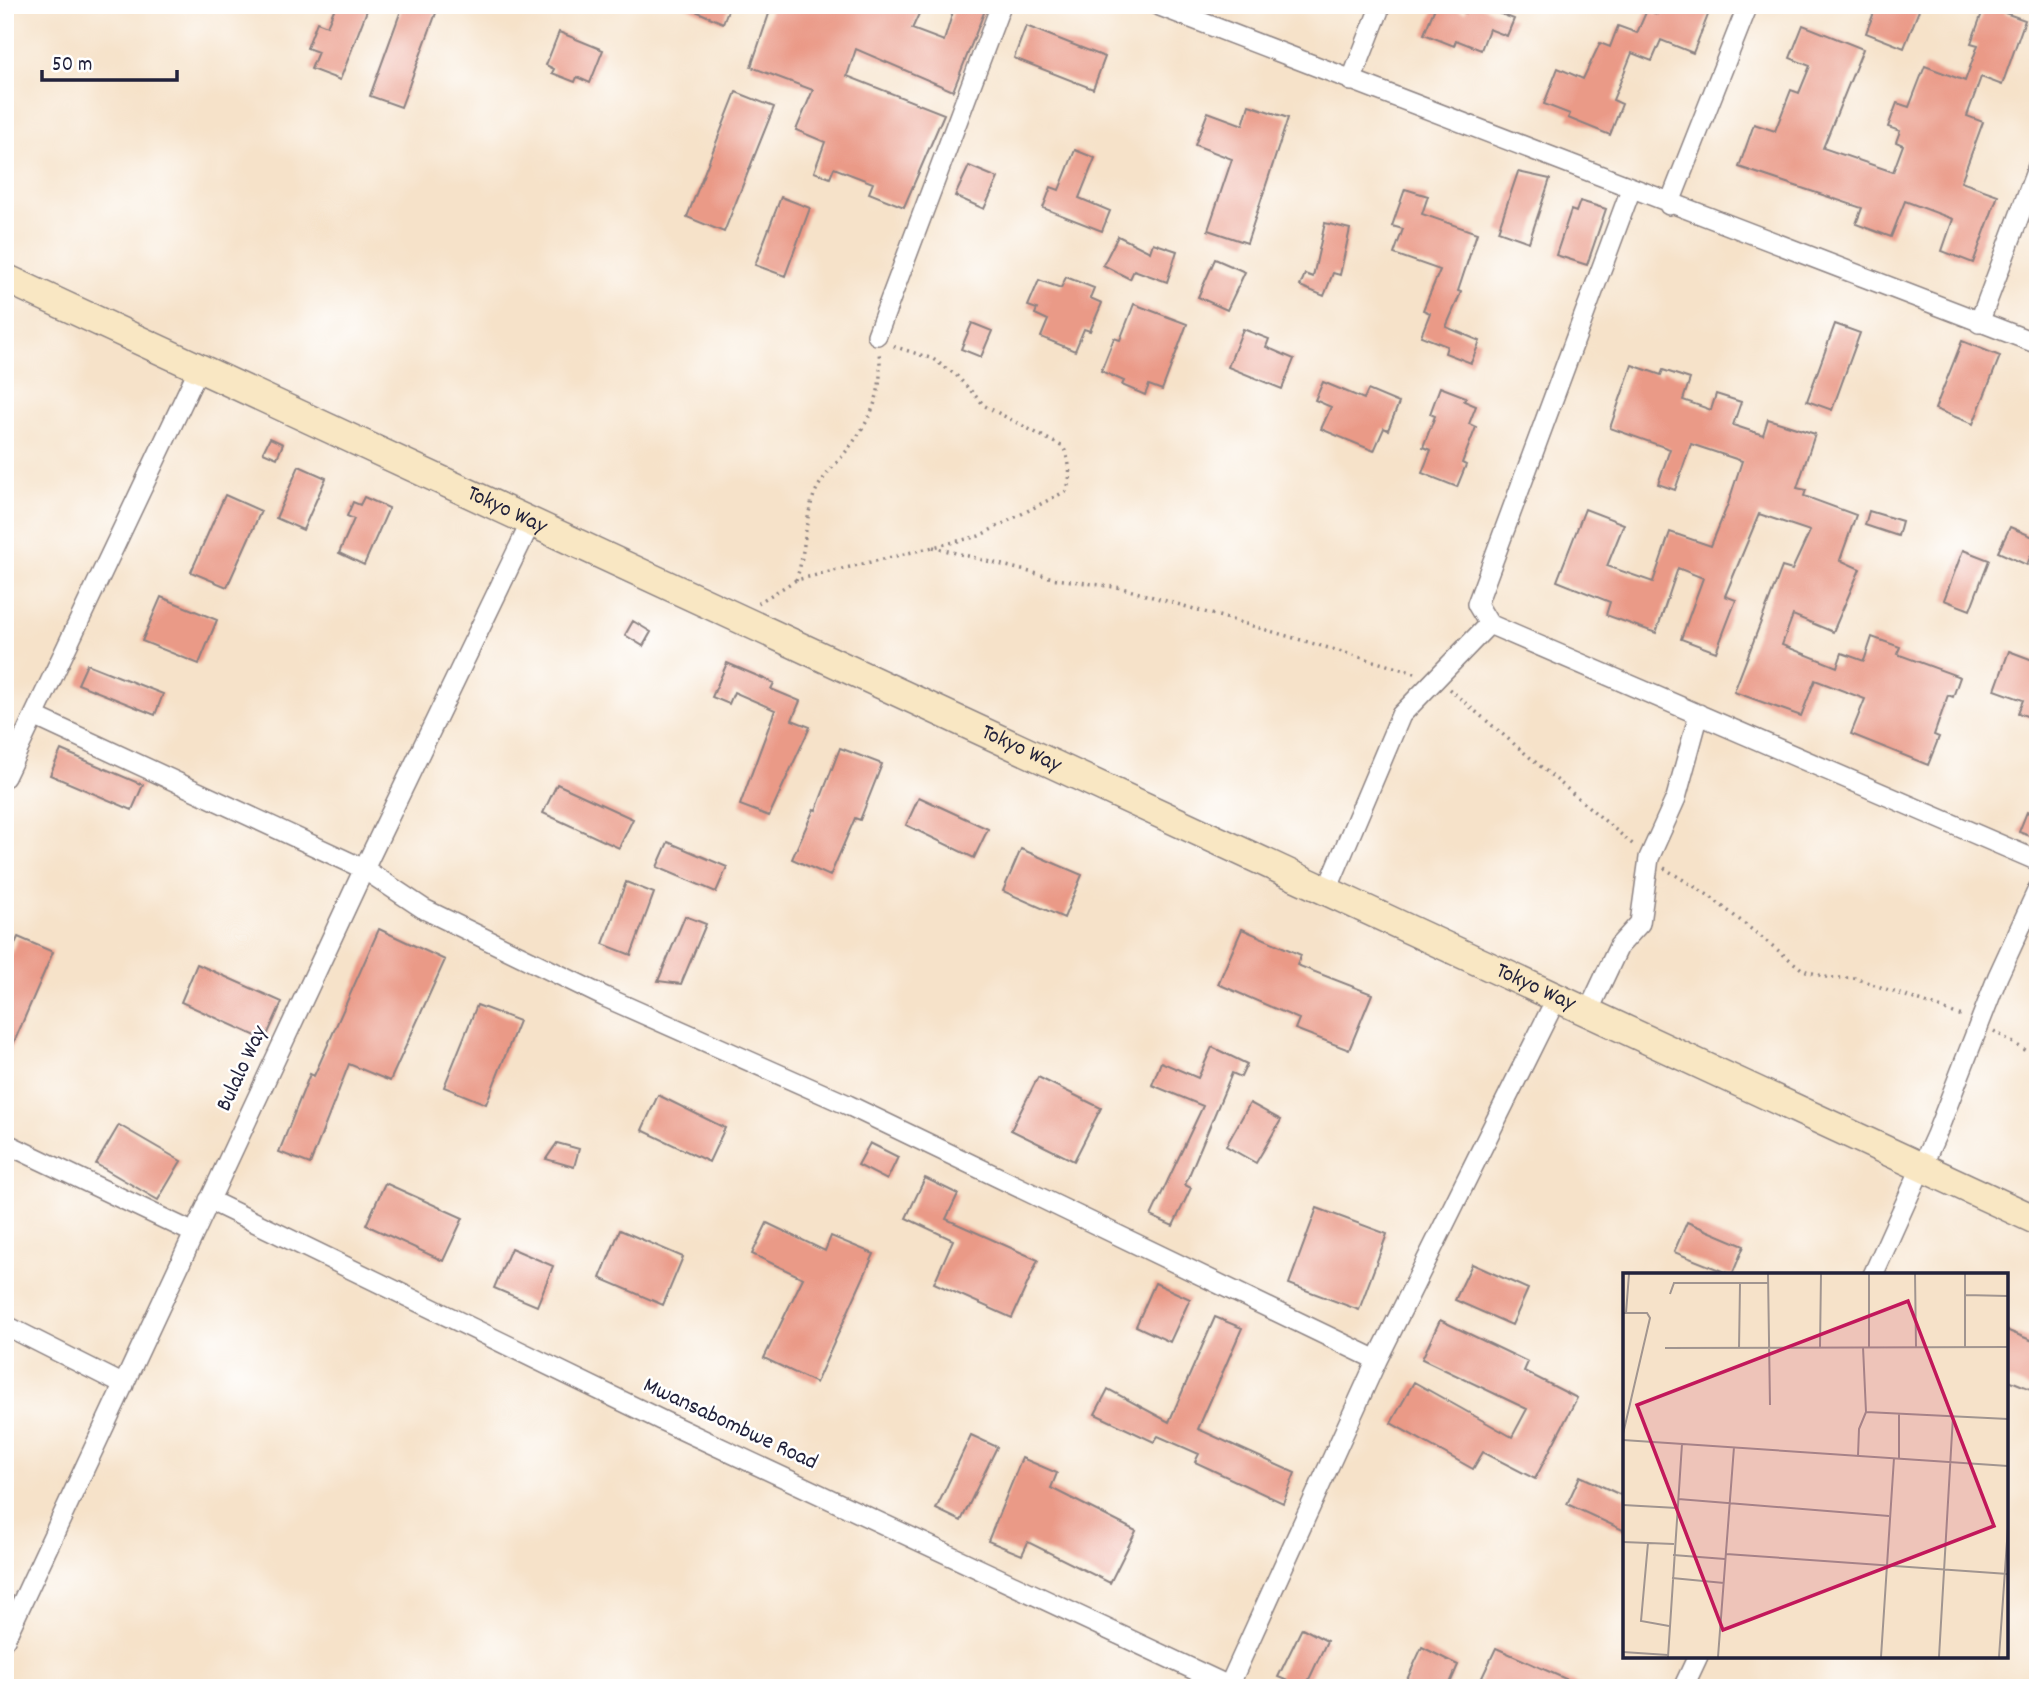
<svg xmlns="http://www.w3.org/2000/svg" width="2043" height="1693" viewBox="0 0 2043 1693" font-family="Dekko,sans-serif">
<rect width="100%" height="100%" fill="#fff"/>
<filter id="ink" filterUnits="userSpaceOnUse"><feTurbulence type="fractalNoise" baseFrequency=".0143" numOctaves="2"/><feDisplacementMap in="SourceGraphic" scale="14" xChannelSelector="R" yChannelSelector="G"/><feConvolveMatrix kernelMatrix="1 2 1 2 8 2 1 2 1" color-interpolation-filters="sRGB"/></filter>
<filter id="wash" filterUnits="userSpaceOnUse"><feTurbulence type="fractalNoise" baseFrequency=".00686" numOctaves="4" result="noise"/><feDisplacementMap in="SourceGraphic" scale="28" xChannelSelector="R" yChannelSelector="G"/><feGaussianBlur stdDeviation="1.57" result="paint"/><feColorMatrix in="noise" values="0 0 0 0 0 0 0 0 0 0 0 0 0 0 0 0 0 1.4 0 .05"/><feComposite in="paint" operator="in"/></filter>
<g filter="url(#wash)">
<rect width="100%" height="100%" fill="#f6e2c9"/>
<g id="blocks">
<path fill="#ea9a87" d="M336 5H369L340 80 311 69 318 52 307 48 317 22 327 26Z
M403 5H439L401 107 370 96Z
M682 5H730L723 23Z
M772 5H923L912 29 944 41 955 5H987L953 91 856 49 847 76 944 114 904 207 869 193 873 183 834 168 830 178 814 172 825 142 796 130 813 90 751 67Z
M1436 5H1445L1465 13 1468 5H1478L1514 19 1507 36 1489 29 1481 50 1456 40 1454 46 1424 34Z
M1660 5H1712L1693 53 1661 40 1652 61 1632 53 1613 100 1622 104 1610 135 1568 118 1570 114 1544 104 1558 68 1583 79 1600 43 1610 47 1618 26 1637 33 1647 10 1657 14Z
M1877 5H1921L1904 48 1866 33Z
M1985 5H2007L2005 13 2025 20 2002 85 1981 77 1967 116 1983 122 1961 182 1998 195 1973 263 1942 251 1953 219 1905 201 1891 237 1856 224 1862 208 1739 167 1754 124 1775 131 1791 90 1799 93 1810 66 1790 58 1803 25 1863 49 1823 148 1893 172 1903 145 1896 142 1900 131 1888 127 1897 103 1909 107 1925 66 1965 81 1978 45 1971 43Z
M1026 26 1105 57 1093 89 1014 58Z
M559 32 603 50 590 83 577 77 575 82 552 73 554 69 546 65Z
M736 92 774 107 724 232 687 217Z
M1249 105 1288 118 1247 243 1208 230 1232 159 1195 145 1208 112 1243 125Z
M1075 150 1095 158 1079 198 1110 211 1102 231 1043 208 1051 187 1059 190Z
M969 166 998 178 984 209 955 196Z
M1518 172 1550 179 1529 242 1498 231Z
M1405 189 1428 196 1422 214 1477 233 1458 291 1461 292 1446 327 1480 341 1471 363 1445 353 1447 346 1421 336 1430 313 1423 310 1440 270 1394 254 1403 229 1392 226Z
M781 197 810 208 785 276 755 265Z
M1580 201 1606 209 1587 265 1556 255 1571 210 1576 212Z
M1325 223 1350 229 1340 275 1333 273 1324 296 1300 286 1305 274 1313 277Z
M1118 236 1150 252 1153 243 1177 251 1167 282 1134 270 1130 279 1103 265Z
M1215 259 1245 272 1227 310 1198 297Z
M1066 277 1094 288 1090 298 1102 303 1090 331 1084 329 1075 351 1041 337 1048 320 1035 314 1037 309 1028 306 1039 280 1061 288Z
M1134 304 1187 324 1162 390 1149 385 1145 395 1122 385 1124 381 1101 371 1114 338 1120 340Z
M972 323 992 331 981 357 961 349Z
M1835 324 1860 333 1832 410 1807 401Z
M1243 329 1269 339 1266 347 1294 359 1282 389 1228 367Z
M1962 341 2000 356 1973 424 1935 409Z
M1632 365 1661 375 1663 370 1690 379 1683 400 1711 410 1716 394 1741 402 1733 425 1763 435 1768 419 1815 434 1797 488 1806 490 1804 496 1856 515 1840 560 1860 569 1833 632 1793 615 1782 645 1837 667 1842 653 1864 661 1872 637 1900 647 1897 654 1960 677 1953 697 1948 695 1934 735 1939 737 1928 765 1851 734 1865 699 1815 680 1801 716 1734 692 1782 567 1792 570 1810 531 1759 514 1725 596 1736 600 1716 652 1681 639 1703 578 1678 568 1656 633 1606 615 1610 602 1557 581 1585 509 1624 524 1607 566 1653 582 1670 532 1711 546 1728 504 1742 461 1691 444 1675 490 1658 484 1670 449 1610 428Z
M1323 382 1364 399 1368 390 1399 403 1388 430 1384 428 1374 451 1321 429 1331 407 1315 400Z
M1440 387 1466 397 1464 401 1476 406 1469 424 1476 427 1462 463 1466 465 1457 487 1422 473 1431 450 1423 447 1435 416 1430 414Z
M270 438 283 444 277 458 263 452Z
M299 466 326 478 303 530 276 518Z
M225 495 261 511 227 587 191 572Z
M364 497 389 508 364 565 339 553 354 519 347 516 353 502 360 505Z
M1869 511 1902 521 1898 536 1865 525Z
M2010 527 2038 539 2027 565 1998 552Z
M1963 550 1989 560 1970 610 1944 600Z
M161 597 217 620 199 664 142 641Z
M633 621 651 632 643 646 625 635Z
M2009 651 2038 662V720L2018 713 2023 700 1995 690Z
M727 663 774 683 771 689 800 701 792 720 810 727 769 816 740 805 775 710 734 692 729 704 712 697Z
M87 664 163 694 155 715 78 684Z
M840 748 882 764 860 820 855 818 830 876 792 859 814 809 816 810Z
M61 750 143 785 132 810 50 775Z
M557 784 633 819 619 848 543 813Z
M919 797 988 829 974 858 906 825Z
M2027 812 2038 816V839L2019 832Z
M668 842 727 867 716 892 657 867Z
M1021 849 1082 875 1064 918 1003 891Z
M626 882 654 893 631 955 603 944Z
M685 916 706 924 681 984 658 981Z
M379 929 445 960 390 1081 349 1064 310 1164 279 1152 310 1074 314 1076Z
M1242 929 1301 955 1297 965 1372 994 1349 1050 1295 1029 1299 1019 1218 984Z
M18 937 53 952 5 1063V967Z
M197 964 282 1002 265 1040 181 1002Z
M477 1005 519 1021 486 1104 444 1087Z
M1212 1047 1247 1064 1241 1077 1232 1073 1185 1185 1191 1188 1173 1226 1151 1216 1203 1106 1152 1085 1161 1062 1198 1078Z
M1038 1077 1101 1108 1074 1161 1011 1130Z
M658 1095 725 1128 709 1162 642 1130Z
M1250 1103 1281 1120 1256 1163 1226 1146Z
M119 1125 181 1161 158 1200 96 1164Z
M557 1143 579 1149 574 1167 546 1159Z
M870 1143 898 1157 887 1180 858 1165Z
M925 1178 958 1194 946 1219 1038 1260 1012 1318 934 1283 953 1240 906 1218Z
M385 1183 463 1218 443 1261 366 1225Z
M1317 1208 1387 1234 1359 1310 1289 1284Z
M1687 1222 1744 1246 1732 1275 1674 1252Z
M767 1223 825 1251 831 1236 874 1254 816 1383 764 1358 803 1278 752 1254Z
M620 1230 683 1257 663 1305 600 1278Z
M511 1248 553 1266 537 1306 494 1288Z
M1472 1264 1528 1289 1512 1325 1455 1300Z
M1155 1283 1190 1299 1170 1342 1136 1326Z
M1215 1317 1242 1328 1198 1429 1295 1473 1283 1503 1195 1462 1199 1454 1158 1436 1154 1442 1095 1414 1108 1389 1169 1422Z
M1440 1320 1528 1362 1524 1371 1577 1398 1535 1479 1483 1452 1473 1469 1391 1423 1414 1382 1512 1437 1527 1409 1422 1359Z
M2006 1330 2038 1343V1392L2006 1379Z
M971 1435 997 1447 961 1521 936 1509Z
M1022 1458 1057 1473 1051 1488 1136 1531 1110 1583 1028 1542 1022 1555 988 1541Z
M1580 1476 1625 1497V1531L1567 1504Z
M1302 1628 1327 1641 1305 1688 1278 1677Z
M1422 1647 1458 1665 1448 1688H1403Z
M1496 1648 1586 1688H1477Z"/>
</g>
</g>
<g filter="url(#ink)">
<use href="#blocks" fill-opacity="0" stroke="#8c8282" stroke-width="2"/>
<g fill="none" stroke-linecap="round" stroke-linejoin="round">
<g stroke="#8c8282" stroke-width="22">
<path id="street" d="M1157 5 2038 344
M1351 81 1381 5
M1631 189 1477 604 1489 624 2038 861
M1669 205 1748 5
M1979 323 2038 166
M877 335 1001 5
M34 716 364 869 424 909 605 997 848 1105 1377 1360
M5 777 199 368
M1327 890 1401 715 1489 624
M1588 1012 1619 946 1640 923 1649 858 1676 798 1699 714
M5 1143 194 1233
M209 1200 663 1421 1233 1688
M1873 1275 1936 1135 1998 976 2038 889
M5 1325 124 1385
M5 1639 364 869 531 522
M1228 1688 1377 1360 1557 997
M1683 1688 1698 1656"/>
</g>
<g stroke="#8c8282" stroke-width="31">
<g id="secondary">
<path id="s1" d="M5 278 2038 1221"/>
</g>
</g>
<path stroke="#8c8282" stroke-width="3.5" stroke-dasharray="2 5" stroke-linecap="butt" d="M933 547 1057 579 1122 588 1418 674
M796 580C806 552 804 522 814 495 820 481 829 471 839 460 867 427 885 397 879 353
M758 603 796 580 979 536 1066 491C1072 478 1070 459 1063 447L985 406 956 375 933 359 890 345
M1449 689 1636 847
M1664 868 1708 895 1803 970 1829 978H1855L1965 1017
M1994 1031 2038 1058"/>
<use href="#street" stroke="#fff" stroke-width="19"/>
<use href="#secondary" stroke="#f9e7c3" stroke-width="28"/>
</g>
</g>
<g text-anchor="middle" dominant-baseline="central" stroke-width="5" stroke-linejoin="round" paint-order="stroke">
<g font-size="23" fill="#22223b" stroke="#fff">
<text stroke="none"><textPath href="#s1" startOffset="553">Tokyo Way</textPath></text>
<text stroke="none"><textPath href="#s1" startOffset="1120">Tokyo Way</textPath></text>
<text stroke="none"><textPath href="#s1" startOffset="1687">Tokyo Way</textPath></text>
<text transform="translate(243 1069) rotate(-65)">Bulalo Way</text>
<text transform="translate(730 1425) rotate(25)">Mwansabombwe Road</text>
</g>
</g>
<g transform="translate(1623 1273)">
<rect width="385" height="385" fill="#f6e2c9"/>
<path fill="none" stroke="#a19590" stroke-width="2" d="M145 1 147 132M292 1 293 74M47 21 51 10H145M342 22 385 23M0 40H24L27 45 0 161M3 40 6 1M197 74 198 1M246 74V1M342 74V1M42 75 385 74M116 76 117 11M243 139 385 146M276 140V186M0 167 385 193M235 183 236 156 243 139 240 74M55 226 266 243M0 232 54 235M0 269 51 271M25 270 18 348 46 353M103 281 385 301M50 282 102 286M49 305 101 310M0 379 45 382M45 384 59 171M95 384 111 174M258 384 271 185M316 384 330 143M376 384 385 254"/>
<path fill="#c2185b" fill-opacity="0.15" stroke="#c2185b" stroke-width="3.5" d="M285 28 371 253 100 357 14 132Z"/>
<rect width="385" height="385" fill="none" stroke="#22223b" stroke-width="3.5"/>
</g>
<rect width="2043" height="1693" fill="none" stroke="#fff" stroke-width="28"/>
<path d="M42 70v10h135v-10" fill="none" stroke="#22223b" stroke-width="3.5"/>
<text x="52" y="70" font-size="21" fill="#22223b" stroke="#ffffff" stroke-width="5" paint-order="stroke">50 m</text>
</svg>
